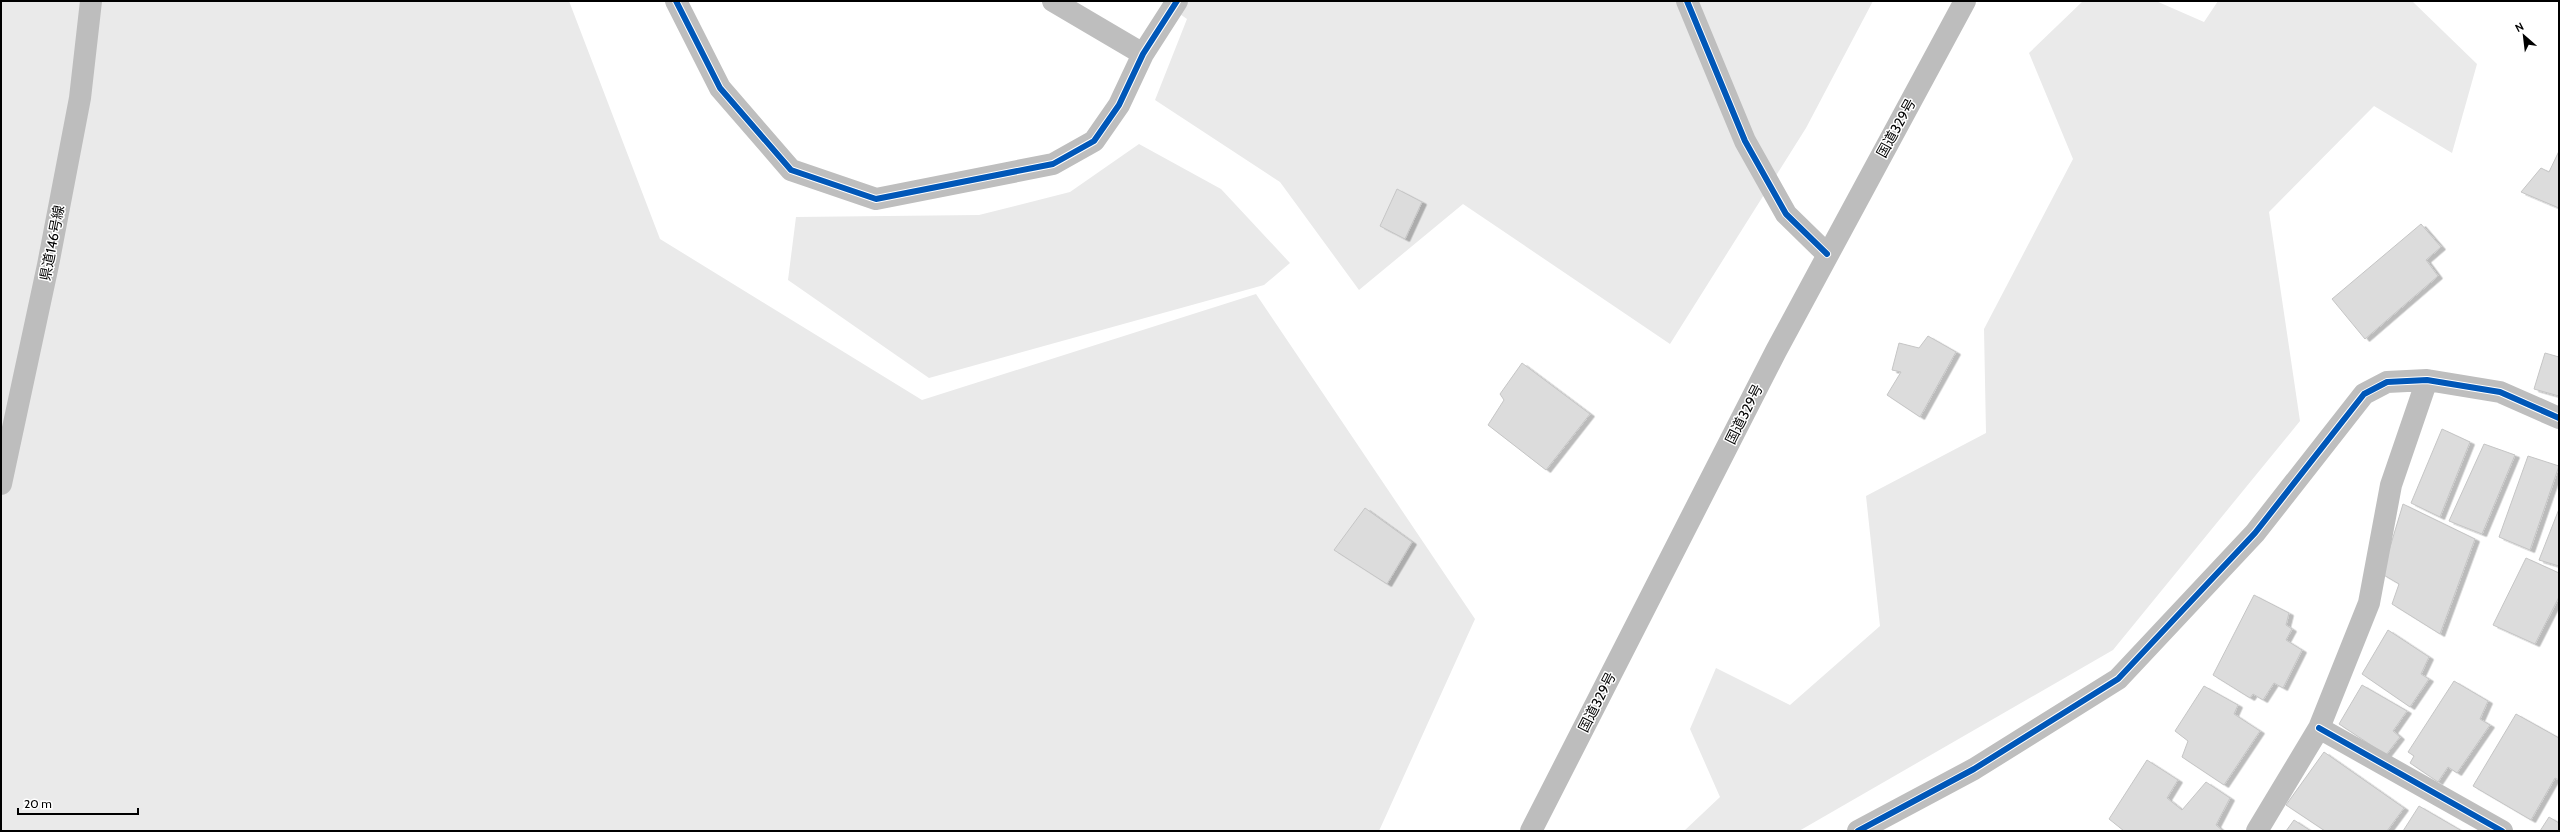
<svg xmlns="http://www.w3.org/2000/svg" width="2560" height="832" viewBox="0 0 2560 832" font-family="Cabin,'Noto Sans JP',sans-serif">
<defs>
<filter id="shadow"><feDropShadow dx="4.5" dy="2.5" stdDeviation="0" flood-color="#0004"/></filter>
</defs>
<rect width="100%" height="100%" fill="#fff"/>
<path fill="#eaeaea" d="M1 1H569L660 239 922 400 1256 294 1475 619 1379 831H1Z
M1161 1H1873L1806 128 1670 344 1463 204 1359 290 1280 182 1155 100 1187 19Z
M2083 1H2156L2204 22 2218 1H2412L2477 64 2452 153 2374 106 2269 212 2300 421 2113 650 1799 831H1684L1720 797 1690 729 1716 668 1790 705 1880 626 1866 496 1986 433 1984 329 2073 159 2029 53Z
M1139 144 1221 189 1290 263 1264 285 929 378 788 280 796 217 979 215 1070 192Z"/>
<path fill="#dcdcdc" stroke="#c5c5c5" filter="url(#shadow)" d="M2559 151V208L2521 192 2541 168 2549 172Z
M1397 189 1422 202 1405 239 1380 226Z
M2421 224 2441 247 2426 260 2438 276 2365 339 2332 299Z
M1928 336 1956 352 1920 417 1887 395 1901 372 1892 370 1899 343 1919 348Z
M2545 353 2559 357V396L2534 389Z
M1522 363 1590 414 1546 470 1488 425 1504 400 1500 394Z
M2442 429 2470 442 2440 517 2411 503Z
M2484 444 2515 455 2482 534 2449 521Z
M2528 456 2559 466 2530 550 2499 537Z
M2403 504 2475 539 2440 634 2392 604 2399 584 2382 574Z
M1365 508 1412 542 1387 584 1334 550Z
M2559 509V566L2539 560Z
M2526 558 2559 573V597L2535 644 2493 625Z
M2254 595 2289 613 2286 625 2292 629 2286 640 2302 650 2283 688 2274 683 2263 700 2253 694 2250 698 2213 675Z
M2388 630 2429 657 2421 674 2429 679 2410 707 2362 674Z
M2454 681 2488 701 2480 719 2490 725 2457 773 2448 767 2438 782 2410 763 2414 756 2408 752Z
M2362 685 2407 711 2393 731 2400 737 2386 755 2339 724Z
M2204 686 2238 705 2234 714 2260 731 2224 785 2182 757 2188 741 2175 731Z
M2516 714 2559 738V780L2555 778 2531 820 2473 786Z
M2324 752 2404 808 2387 831H2325L2286 805Z
M2147 760 2178 780 2167 798 2182 810 2206 782 2230 798 2216 825 2223 831H2124L2109 819Z
M2419 806 2462 831H2403Z
M2549 817 2559 823V831H2540Z
M2294 820 2311 831H2286Z"/>
<g fill="none" stroke-linecap="round" stroke-linejoin="round">
<path stroke="#bebebe" stroke-width="22" d="M676 1 720 88 791 170 876 199 1053 164 1094 141 1119 105 1143 54 1177 1
M1053 1 1143 54
M1687 1 1745 141 1786 214 1827 254
M2319 728 2502 831
M1858 831 1974 769 2118 679 2255 533 2364 394 2387 382 2427 380 2500 392 2559 418
M2257 831 2319 728 2369 603 2391 485 2427 380"/>
<path stroke="#bdbdbd" stroke-width="22" d="M1 484 48 265 80 98 91 1"/>
<path stroke="#bdbdbd" stroke-width="22" d="M1531 831 1776 351 1965 1"/>
<g stroke="#fff" stroke-width="8">
<path id="cycleway" d="M676 1 720 88 791 170 876 199 1053 164 1094 141 1119 105 1143 54 1177 1
M1687 1 1745 141 1786 214 1827 254
M2319 728 2502 831
M1858 831 1974 769 2118 679 2255 533 2364 394 2387 382 2427 380 2500 392 2559 418"/>
</g>
<use href="#cycleway" stroke="#0057b8" stroke-width="6"/>
</g>
<g text-anchor="middle" dominant-baseline="central" stroke-width="3" stroke-linejoin="round" paint-order="stroke">
<g font-size="14" fill="#000" stroke="#fff">
<text transform="translate(1896 128) rotate(-61)">国道329号</text>
<text transform="translate(52 243) rotate(-79)">県道146号線</text>
<text transform="translate(1744 414) rotate(-63)">国道329号</text>
<text transform="translate(1597 702) rotate(-63)">国道329号</text>
</g>
</g>
<rect width="2560" height="832" fill="none" stroke="#000000" stroke-width="4"/>
<g transform="translate(2524 36) rotate(332)" stroke="#ffffff" stroke-width="3" paint-order="stroke">
<path d="M0-3L7 15L0 10L-7 15Z" fill="#000000"/>
<text y="-6" font-size="11" font-weight="bold" text-anchor="middle" fill="#000000">N</text>
</g>
<path d="M18 808v6h120v-6" fill="none" stroke="#000000" stroke-width="2"/>
<text x="24" y="808" font-size="12" fill="#000000" stroke="#ffffff" stroke-width="3" paint-order="stroke">20 m</text>
</svg>
